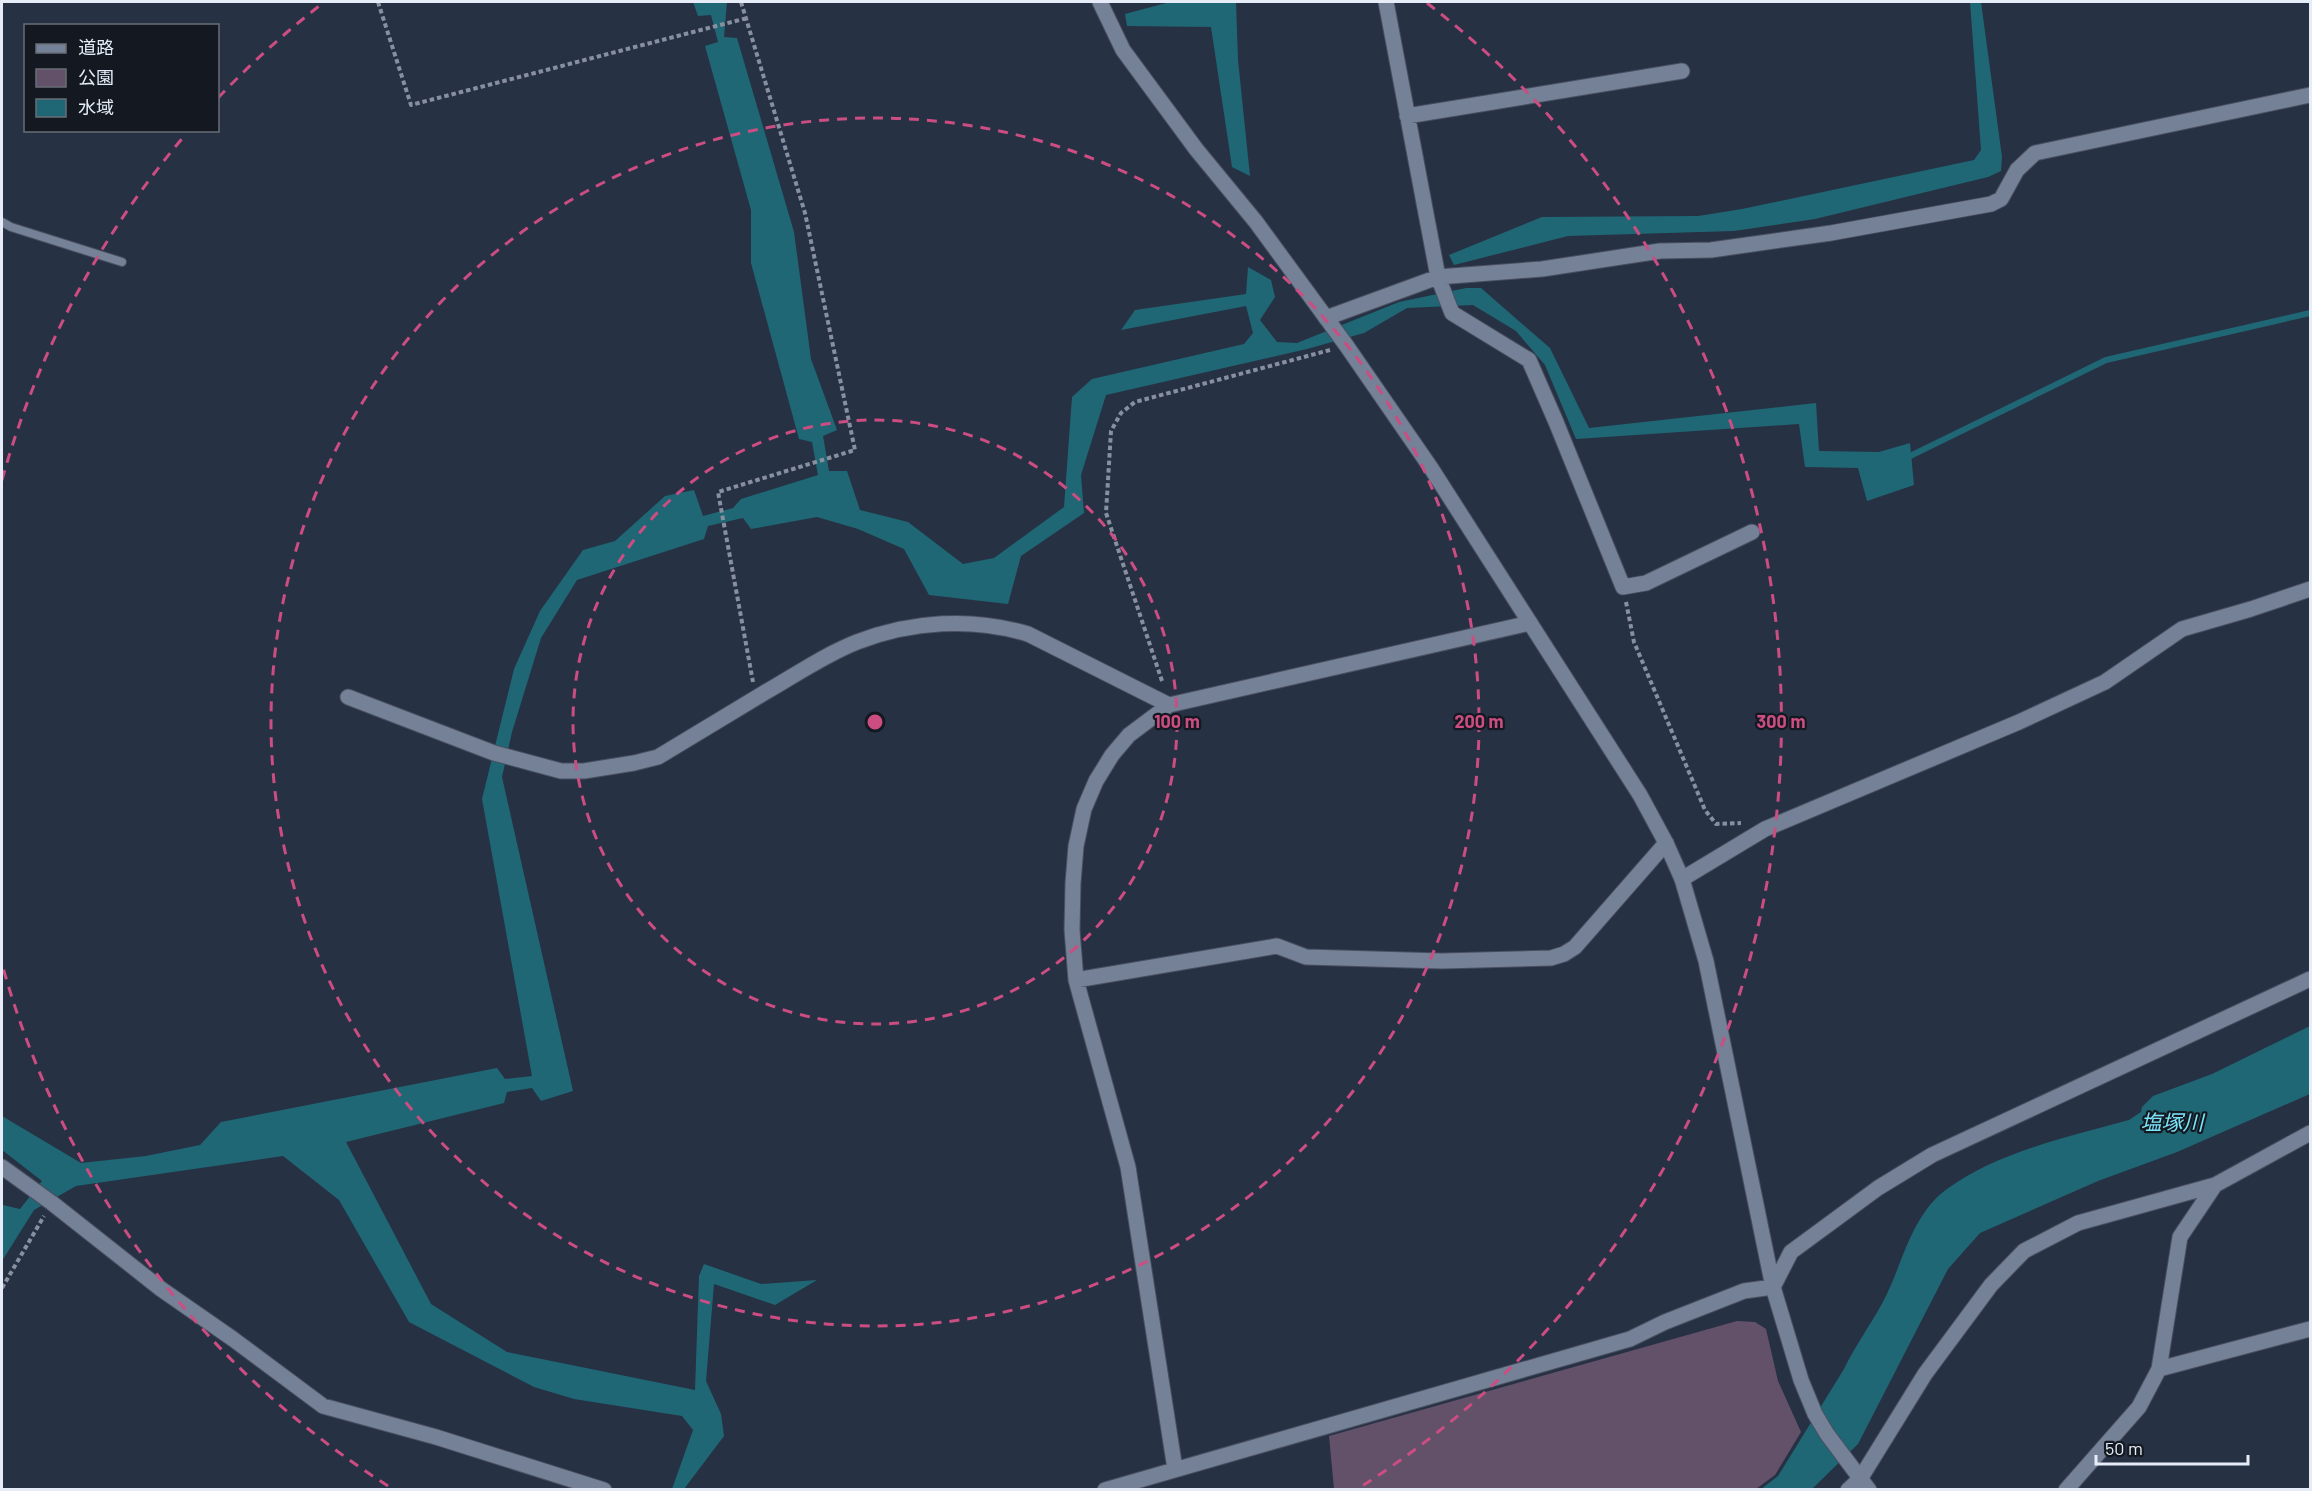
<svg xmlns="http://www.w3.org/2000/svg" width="2312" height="1491" viewBox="0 0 2312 1491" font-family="Barlow,'Noto Sans JP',sans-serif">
<rect width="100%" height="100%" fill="#273144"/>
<path fill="#625169" d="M1737 1321 1755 1322 1766 1329 1778 1381 1801 1432 1775 1475 1756 1489H1334L1329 1436Z"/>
<path fill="#1f6774" d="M693 2H727L724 37 737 38 794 232 811 359 837 430 823 436 829 471H847L860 510 908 522 963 564 994 558 1064 507 1072 397 1092 379 1244 344 1253 333 1246 306 1121 330 1135 310 1246 294 1248 267 1271 280 1275 297 1260 320 1277 342 1297 343 1399 302 1466 288H1481L1550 348 1589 428 1816 403 1819 451 1879 452 1910 443 1914 485 1867 501 1858 468 1805 467 1799 424 1576 439 1545 365 1516 331 1473 305 1407 308 1364 333 1307 349 1106 395 1081 475 1084 513 1021 556 1008 604 929 595 904 549 858 529 817 517 751 529 743 518 708 526 704 539 577 580 541 638 512 732 502 777 573 1091 541 1101 532 1088 507 1092 504 1103 346 1142 431 1304 507 1352 695 1390 699 1276 704 1264 761 1284 817 1280 775 1305 714 1284 706 1381 721 1414 724 1436 684 1489H672L693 1430 682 1416 574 1399 534 1387 409 1322 339 1200 283 1156 76 1186 34 1210 2 1261V1208L3 1205 20 1209 42 1181 2 1150V1116L81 1163 146 1156 200 1145 221 1122 497 1068 505 1079 532 1076 482 799 514 669 540 611 583 550 615 541 665 496 694 490 703 516 733 508 741 499 818 475 812 442 799 439 751 263V210L705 46 718 42 711 15 698 16Z
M1170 2H1236L1238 60 1250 176 1232 167 1211 27 1127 26 1125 14Z
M1970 2H1981L2002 157 2001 171 1988 177 1815 219 1734 231 1568 236 1454 265 1449 255 1542 217 1698 216 1742 209 1974 160 1981 150Z
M2310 1026V1094L2177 1152 2098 1181 1980 1233 1948 1269 1858 1444 1812 1489 1760 1490 1778 1476 1844 1369C1856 1344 1872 1323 1885 1298 1903 1262 1912 1214 1947 1189 1997 1152 2071 1136 2129 1120L2141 1112 2142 1107 2153 1096 2212 1074Z"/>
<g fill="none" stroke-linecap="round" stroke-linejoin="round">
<path stroke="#1f6774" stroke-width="6" d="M1904 459 2106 360 2310 313"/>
<g stroke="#484f60" stroke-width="10">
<path id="lane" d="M2 222 11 227 122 262"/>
</g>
<g stroke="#484f60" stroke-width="17">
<path id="street" d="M1386 2 1438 277 1452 313 1529 360 1556 422 1623 587 1646 583 1752 532
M1407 116 1682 71
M1326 318 1438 277 1542 269 1660 251 1711 250 1831 233 1991 204 2001 199 2017 170 2035 153 2310 95
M348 697 494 753 561 771H584L634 763 658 757C693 736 729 714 764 693 794 676 824 655 857 642 911 621 972 617 1028 634L1169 705
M1682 879 1765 829 2019 722 2105 682 2182 629 2251 609 2310 589
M1076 980 1277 946 1306 957 1442 961 1551 958 1564 954 1575 947 1666 843
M2 1167 52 1203 161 1289 233 1339 323 1406 436 1437 604 1490
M2159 1369 2310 1329
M1175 1469 1128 1167 1076 980 1072 930 1073 883 1076 846 1084 809 1096 781 1112 755 1129 735 1169 705 1530 623
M1105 1490 1630 1339 1665 1322 1744 1291 1773 1287 1791 1252 1878 1188 1932 1155 2310 979
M1848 1490 1860 1479 1925 1374 1991 1285 2024 1251 2078 1223 2215 1185 2310 1133
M2066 1490 2139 1407 2159 1369 2180 1237 2215 1185"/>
</g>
<g stroke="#484f60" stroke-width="17">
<path id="secondary" d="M1100 2 1123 50 1196 149 1256 222 1346 345 1431 468 1640 795 1666 843 1682 879 1706 961 1773 1287 1801 1380 1815 1414 1827 1434 1869 1490"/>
</g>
<path stroke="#8890a0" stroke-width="4" stroke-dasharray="4.5 3" stroke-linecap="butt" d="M378 2 411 105 747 18
M741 2 805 213 855 450 718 492 753 682
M1626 602 1634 642 1705 810 1716 824 1741 823
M1162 681 1106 513 1111 431 1121 413 1135 402 1330 350
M2 1288 44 1216"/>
<use href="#lane" stroke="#758197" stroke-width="8"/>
<use href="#street" stroke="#758197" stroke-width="15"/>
<use href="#secondary" stroke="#758197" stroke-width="15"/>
</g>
<g fill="none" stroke="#cb4d82" stroke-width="3" stroke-dasharray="10 8">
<circle cx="875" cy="722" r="302"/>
<circle cx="875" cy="722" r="604"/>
<path d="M388 1486A906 906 0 0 1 2 964M2 480A906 906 0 0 1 186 134M218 98A906 906 0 0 1 323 3M1427 3A906 906 0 0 1 1362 1486"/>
</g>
<g text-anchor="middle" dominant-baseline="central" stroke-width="4.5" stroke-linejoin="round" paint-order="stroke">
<g font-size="21" font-style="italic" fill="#7ce5fa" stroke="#141921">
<text x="2172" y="1121">塩塚川</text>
</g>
</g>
<circle cx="875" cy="722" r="9" fill="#cb4d82" stroke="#141921" stroke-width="3"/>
<g font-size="18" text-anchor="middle" font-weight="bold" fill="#cb4d82" stroke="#141921" stroke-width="4.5" stroke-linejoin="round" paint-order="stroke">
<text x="1177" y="728">100 m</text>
<text x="1479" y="728">200 m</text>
<text x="1781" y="728">300 m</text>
</g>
<rect width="2312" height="1491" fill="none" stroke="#e6edf9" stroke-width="6"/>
<rect x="24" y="24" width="195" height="108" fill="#141921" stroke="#686e77" stroke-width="1.5"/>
<rect x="36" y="44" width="30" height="9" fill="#758197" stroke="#686e77" stroke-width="1.5"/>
<text x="78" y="54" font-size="18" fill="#e6edf9">道路</text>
<rect x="36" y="69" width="30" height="18" fill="#625169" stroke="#686e77" stroke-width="1.5"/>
<text x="78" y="84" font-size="18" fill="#e6edf9">公園</text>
<rect x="36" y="99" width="30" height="18" fill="#1f6774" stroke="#686e77" stroke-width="1.5"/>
<text x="78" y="114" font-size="18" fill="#e6edf9">水域</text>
<path d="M2096 1455v9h152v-9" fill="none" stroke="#e6edf9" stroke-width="3"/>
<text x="2105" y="1455" font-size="18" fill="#e6edf9" stroke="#141921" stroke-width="4.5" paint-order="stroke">50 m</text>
</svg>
